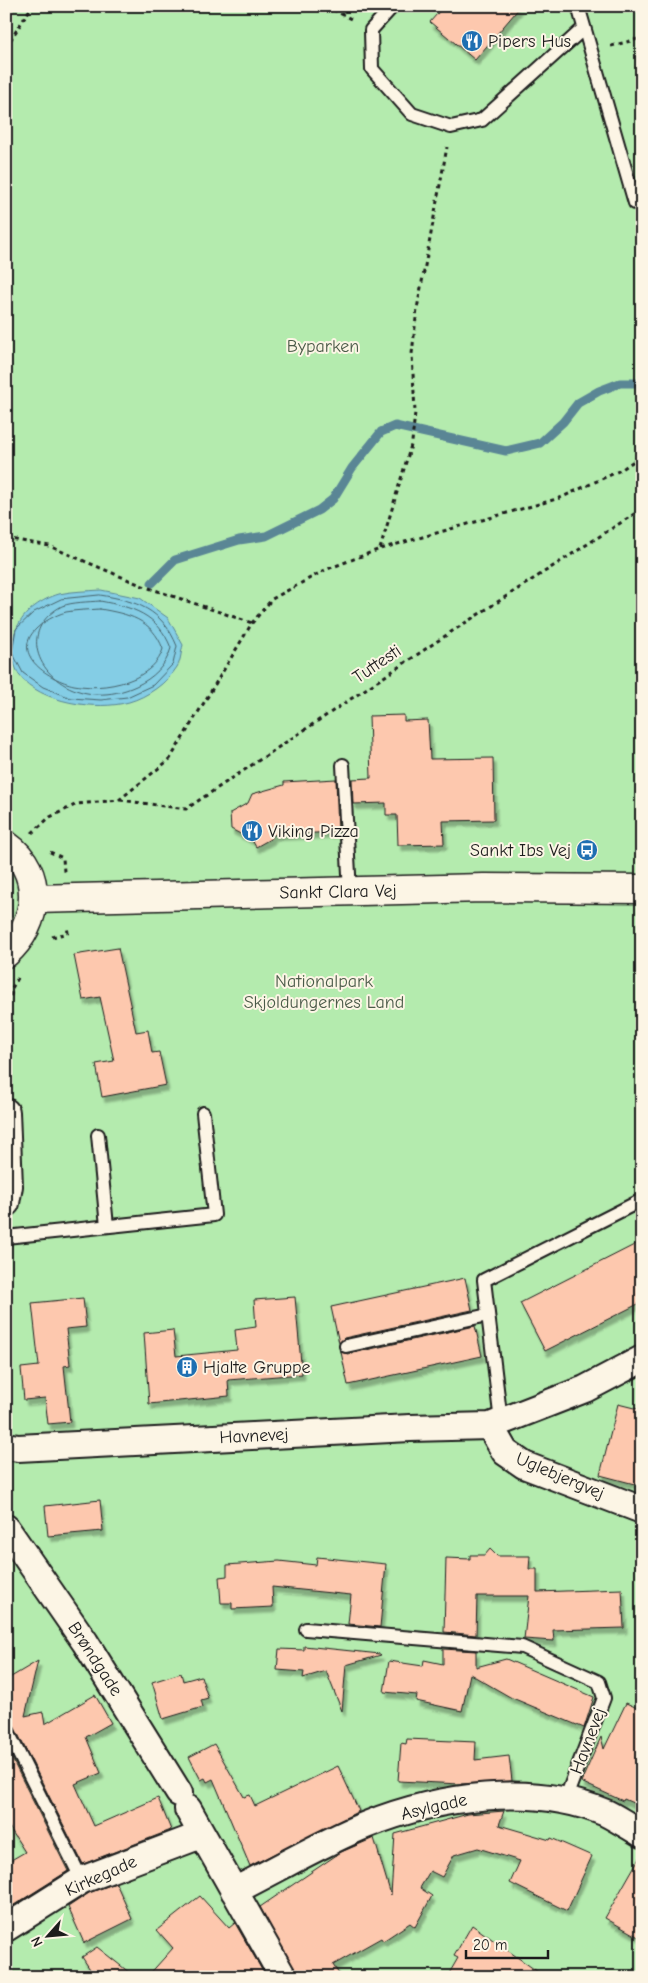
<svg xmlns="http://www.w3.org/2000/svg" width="648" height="1983" viewBox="0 0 648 1983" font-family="'Comic Neue',sans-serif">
<defs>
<filter id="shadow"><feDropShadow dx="3" dy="5.5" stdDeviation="1" flood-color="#0004"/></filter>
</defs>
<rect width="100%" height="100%" fill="#fcecda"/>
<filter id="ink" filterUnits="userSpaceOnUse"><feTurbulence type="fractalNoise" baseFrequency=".02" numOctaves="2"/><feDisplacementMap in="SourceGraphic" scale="10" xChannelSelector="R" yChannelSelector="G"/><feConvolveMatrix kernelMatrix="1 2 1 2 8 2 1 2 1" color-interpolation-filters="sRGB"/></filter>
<g filter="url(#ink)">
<path fill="#b4ebae" stroke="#688465" d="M6 6H642V1977H6Z"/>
<path fill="#84cde5" stroke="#5a8695" d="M101 590 140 598 168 618 183 645C181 651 181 661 177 667 167 683 147 697 129 702 97 711 40 703 19 675 0 638 23 605 59 594 72 591 88 591 101 590Z"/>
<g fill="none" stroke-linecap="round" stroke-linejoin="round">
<path stroke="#46636c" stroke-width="1" d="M100 595C137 601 162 609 177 646L173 664 153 685 127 697 101 700 71 698 43 687 23 673 12 652 16 629 34 612 61 599Z
M100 601C132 607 158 614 171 648 166 666 153 678 136 686 62 720 0 639 62 606 73 602 88 602 100 601Z
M100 609C128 614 152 619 163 649 159 663 147 672 135 678 117 686 94 689 74 685 50 680 10 655 36 629 43 622 55 615 66 612 76 610 89 610 100 609Z"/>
<path stroke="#5a8695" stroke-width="9" d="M152 583 175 560 239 540 266 536 319 510 333 499 352 468 381 432 395 426 506 451 540 443 563 422 578 403 599 391 620 383H642"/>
</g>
<path fill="#fdc8ae" stroke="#1c1c1c" filter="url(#shadow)" d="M444 6H521L475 60 430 22Z
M404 715V721L428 720 430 759 493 758 494 820 443 821 444 844 398 845 397 815H386V803L353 804 352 779 371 778 369 716Z
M336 779 338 832 272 835V838L256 847 252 840 231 829 230 813 248 803 252 794 284 785V782Z
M118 948 136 1032 148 1030 152 1053 159 1052 166 1085 102 1097 96 1064 114 1061 100 997 83 1000 74 955Z
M642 1241V1302L545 1351 520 1303Z
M465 1278 472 1310 344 1338 339 1343 331 1307Z
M295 1297 302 1374 228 1380 229 1396 149 1404 144 1333 173 1330 176 1356 237 1350 235 1330 256 1327 254 1300Z
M83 1298 86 1327 66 1329 70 1365 64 1366 70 1422 48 1424 45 1398 24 1400 21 1368 39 1366 32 1303Z
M475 1326 482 1356 348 1385 341 1352 348 1354Z
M618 1404 642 1410V1486L600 1475Z
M100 1500 103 1531 48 1536 45 1506Z
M490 1549 497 1556H530L529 1569H537V1592L622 1589 624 1628 553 1630 554 1641 524 1639 529 1596H477L476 1635 444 1632 446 1558 470 1559V1555H485Z
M317 1557 386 1564 380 1627 348 1624 351 1595 272 1587 273 1607 232 1609V1603H221L219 1577 227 1576V1565L279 1561 316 1565Z
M304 1646 380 1654 381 1655 346 1665 342 1711 326 1671 303 1678 304 1672 277 1670 279 1649 304 1650Z
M443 1649 476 1651V1667L506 1659 594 1697 584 1728 510 1697 470 1674 462 1711 416 1701 417 1695 384 1692 389 1661 423 1666 424 1660 443 1664Z
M38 1661 25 1716 43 1712 45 1724 95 1695 111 1723 86 1737 101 1773 75 1784 94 1826 158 1798 171 1830 83 1864 13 1724 6 1720V1680Z
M181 1673 183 1681 201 1676 208 1698 201 1700 203 1707 163 1719 152 1682Z
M626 1703 642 1710V1807L624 1799 623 1801 581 1782 601 1737 604 1749Z
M407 1739 476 1742 475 1760 509 1756 512 1781 460 1784 398 1781 401 1743 406 1744Z
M214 1744 244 1797 250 1795 255 1806 338 1766 359 1811 250 1866 213 1779 207 1782 205 1778 201 1780 189 1757Z
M6 1747 68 1871 6 1910V1863L25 1852 6 1822Z
M504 1811 499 1825 550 1840 551 1838 592 1856 567 1911 510 1883 520 1861 478 1848 454 1855 442 1877 430 1871 420 1888 432 1896 415 1927 410 1923 383 1941 381 1938 333 1965 341 1977H298L260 1907 341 1852 374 1838 391 1895 395 1834 468 1814Z
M642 1853V1939L605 1918Z
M116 1883 132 1919 84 1943 68 1907 89 1893Z
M200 1896 229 1928 235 1923 266 1977H147L173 1948 157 1930Z
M472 1925 503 1947 545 1977H447L458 1958 454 1956Z
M97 1947 135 1977H95L82 1957Z"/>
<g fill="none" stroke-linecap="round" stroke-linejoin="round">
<g stroke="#1c1c1c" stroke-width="16">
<path id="lane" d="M393 6 371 30 372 69 412 114 451 127 482 120 584 28
M578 6 635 203
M343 765 350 892
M98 1135 107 1226
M6 1237 214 1215 203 1113
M346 1346 488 1315
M501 1422 484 1280 642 1200
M306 1629 522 1647 599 1682 604 1698 565 1800
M6 1728 82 1880"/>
</g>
<g stroke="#1c1c1c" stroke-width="30">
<path id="street" d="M6 1112 9 1186 6 1203
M490 1426 505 1452 524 1465 642 1510
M6 1446 18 1448 410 1428 490 1426 585 1389 642 1359
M6 1528 85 1642 179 1793
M188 1809 283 1977
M234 1891C276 1870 323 1842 366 1825 438 1796 532 1782 606 1813 618 1819 630 1827 642 1834
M6 1928 82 1880 201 1835"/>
</g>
<g stroke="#1c1c1c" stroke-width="31">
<path id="secondary" d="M6 845C45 872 39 924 6 953
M34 899 484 888 642 889"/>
</g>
<path stroke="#1c1c1c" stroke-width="3" stroke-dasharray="4 4" stroke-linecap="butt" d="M326 6 353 20
M640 6 642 9
M611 46 642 38
M6 47 32 6
M6 538 49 546 143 586 252 623
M380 549 412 442 415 412 412 354 417 309 447 147
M120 800 186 809 451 632 642 509
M32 833 50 817 77 804 119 800 170 759 252 623 272 599 325 570 380 549 560 498 621 470 642 455
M50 852 63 858 64 872
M52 937 68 933 67 926
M6 1001 10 1000 12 988 18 978"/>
<use href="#lane" stroke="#fcf5e5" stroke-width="12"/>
<use href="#street" stroke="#fcf5e5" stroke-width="26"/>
<use href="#secondary" stroke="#fcf5e5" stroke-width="28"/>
</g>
</g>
<defs>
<g id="restaurant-disc" transform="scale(1.125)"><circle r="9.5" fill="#1f6fb2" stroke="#fcf5e5"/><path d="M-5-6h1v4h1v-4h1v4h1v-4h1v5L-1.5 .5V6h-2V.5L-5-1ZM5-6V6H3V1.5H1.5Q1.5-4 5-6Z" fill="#fff"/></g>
<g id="bus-disc" transform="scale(1.125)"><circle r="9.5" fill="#1f6fb2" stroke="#fcf5e5"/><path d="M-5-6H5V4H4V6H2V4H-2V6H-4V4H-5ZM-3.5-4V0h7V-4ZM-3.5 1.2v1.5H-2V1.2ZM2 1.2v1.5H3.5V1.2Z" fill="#fff"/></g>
<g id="building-disc" transform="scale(1.125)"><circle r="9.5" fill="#1f6fb2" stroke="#fcf5e5"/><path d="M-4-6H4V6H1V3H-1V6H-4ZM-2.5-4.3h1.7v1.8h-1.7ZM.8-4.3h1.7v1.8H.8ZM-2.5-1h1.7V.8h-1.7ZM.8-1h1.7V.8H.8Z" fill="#fff"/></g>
</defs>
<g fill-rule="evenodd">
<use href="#restaurant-disc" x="472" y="41"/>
<use href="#restaurant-disc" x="252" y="831"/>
<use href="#bus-disc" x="587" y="850"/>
<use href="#building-disc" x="187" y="1367"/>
</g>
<g text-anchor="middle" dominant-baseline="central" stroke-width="4" stroke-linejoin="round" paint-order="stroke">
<g font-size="18" fill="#1c1c1c" stroke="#fcf5e5" text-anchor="start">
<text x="488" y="41">Pipers Hus</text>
<text x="268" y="831">Viking Pizza</text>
<text x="571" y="850" text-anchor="end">Sankt Ibs Vej</text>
<text x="203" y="1367">Hjalte Gruppe</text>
</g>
<g font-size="18" fill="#4a5a48" stroke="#fcf5e5">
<text x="323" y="346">Byparken</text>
<text x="324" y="981">Nationalpark<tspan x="324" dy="21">Skjoldungernes Land</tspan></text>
</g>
<g font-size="18" fill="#1c1c1c" stroke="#fcf5e5">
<text transform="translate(377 664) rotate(-34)">Tuttesti</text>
<text transform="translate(338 892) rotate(-1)">Sankt Clara Vej</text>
<text transform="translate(254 1436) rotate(-3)">Havnevej</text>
<text transform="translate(560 1476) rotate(23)">Uglebjergvej</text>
<text transform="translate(95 1659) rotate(57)">Brøndgade</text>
<text transform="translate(588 1741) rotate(-69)">Havnevej</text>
<text transform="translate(434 1807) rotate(-13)">Asylgade</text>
<text transform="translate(101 1876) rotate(-24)">Kirkegade</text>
</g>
</g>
<rect width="648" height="1983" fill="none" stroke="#fcf5e5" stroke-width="25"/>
<rect x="12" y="12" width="623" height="1958" fill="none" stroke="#1c1c1c" stroke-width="2" filter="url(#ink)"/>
<g transform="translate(48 1936) rotate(243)" stroke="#fcf5e5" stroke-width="4" paint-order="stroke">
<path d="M0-4L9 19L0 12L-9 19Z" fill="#1c1c1c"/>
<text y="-8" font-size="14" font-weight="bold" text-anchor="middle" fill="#1c1c1c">N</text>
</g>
<path d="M466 1950v8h82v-8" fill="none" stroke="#1c1c1c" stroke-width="2.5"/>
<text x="473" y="1950" font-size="15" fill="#1c1c1c" stroke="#fcf5e5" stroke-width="4" paint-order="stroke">20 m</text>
</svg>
